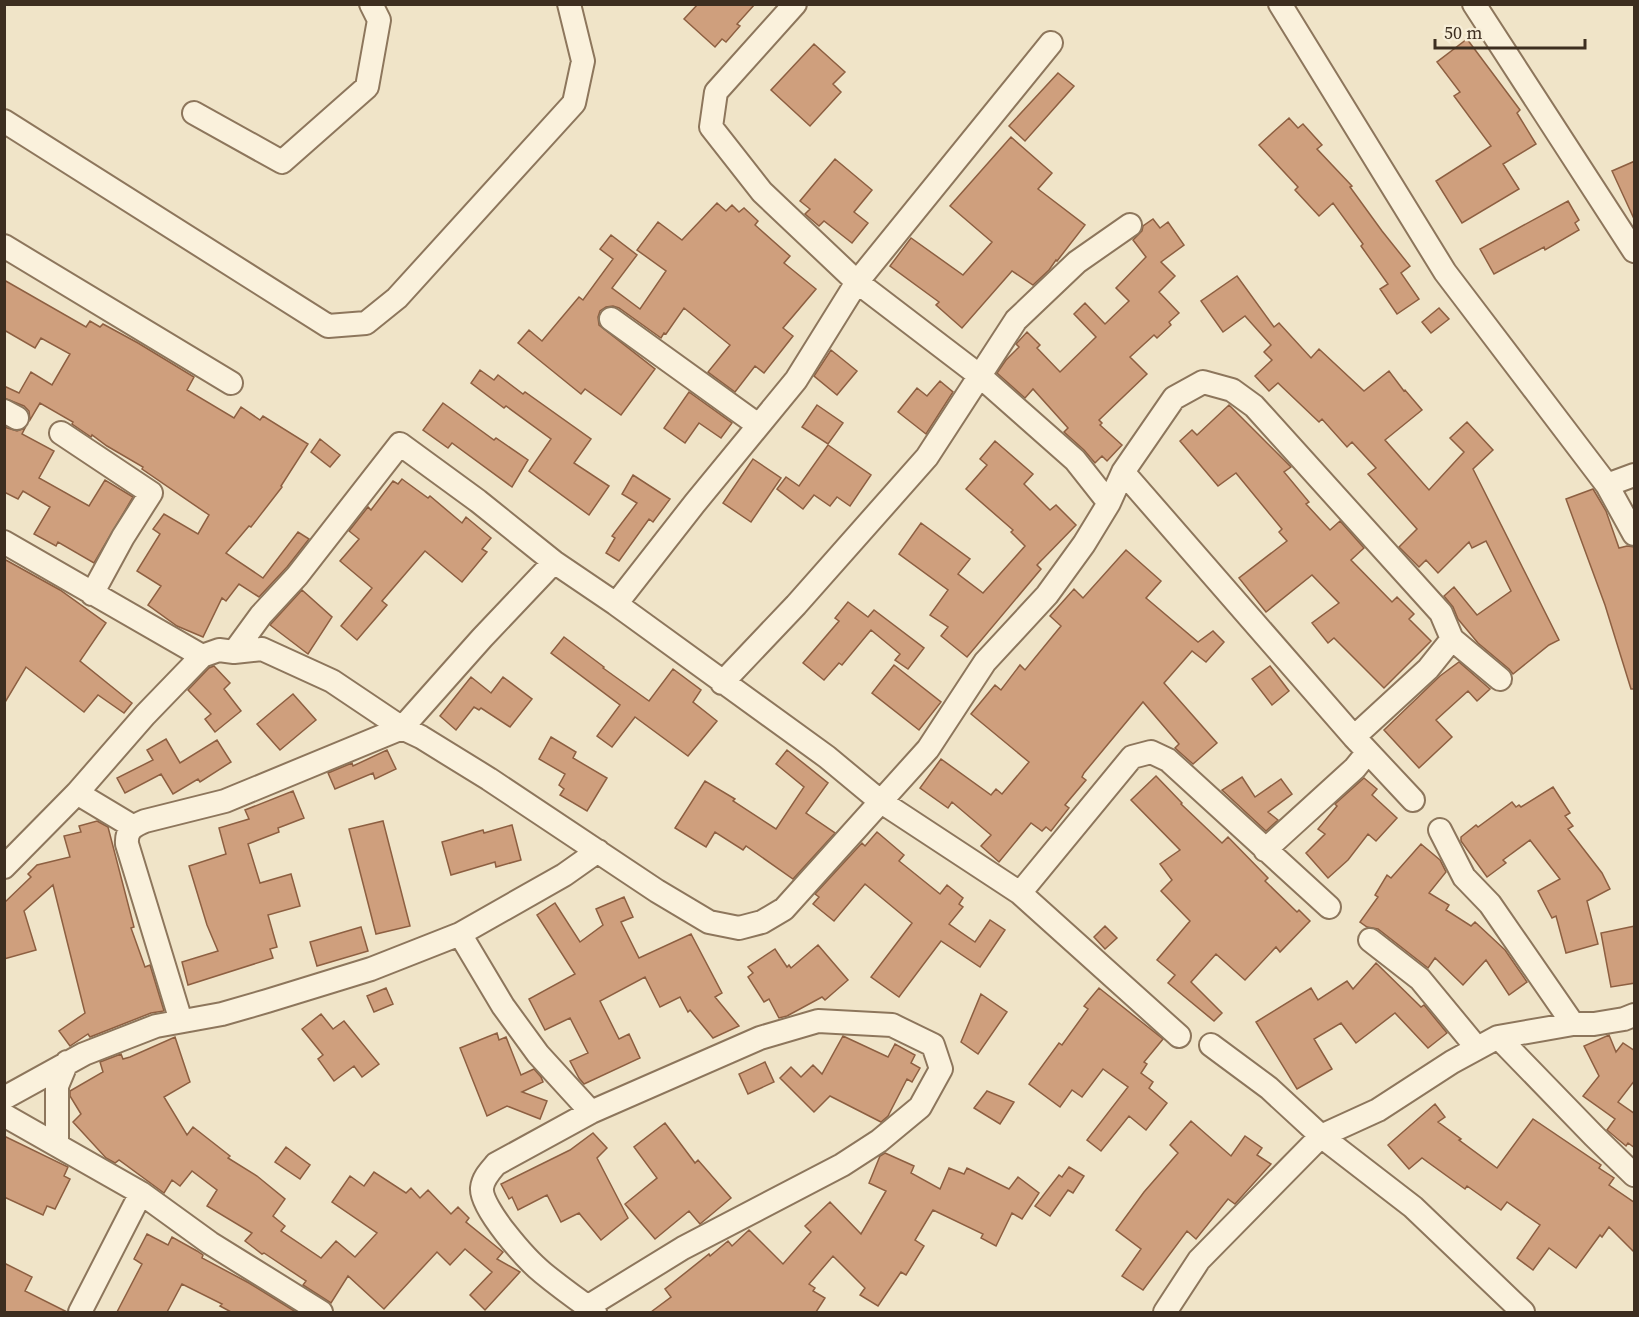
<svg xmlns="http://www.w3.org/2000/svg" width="1639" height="1317" viewBox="0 0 1639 1317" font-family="'Source Serif 4',serif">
<rect width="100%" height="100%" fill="#f0e4c8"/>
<path fill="#cf9f7d" stroke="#8d5f41" stroke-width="1.5" d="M698 4H755L737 24 740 26 726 42 722 39 715 47 684 19Z
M1467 39 1520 110 1517 113 1536 144 1503 164 1519 189 1462 223 1436 181 1491 146 1454 96 1460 92 1437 62Z
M814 44 845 72 833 84 841 92 810 126 771 90Z
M1058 73 1074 86 1025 141 1009 126Z
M1289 118 1298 128 1303 124 1322 145 1317 149 1352 186 1350 187 1382 231 1410 266 1401 273 1419 299 1397 314 1380 289 1388 284 1361 246 1363 244 1333 203 1319 216 1295 190 1298 187 1259 145Z
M1011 137 1052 173 1038 189 1085 225 1057 261 1056 260 1049 270 1033 285 1012 271 962 328 936 305 939 302 890 266 911 238 963 275 992 242 950 206Z
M835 159 872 190 854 212 868 223 852 243 824 221 819 226 805 214 810 209 800 201Z
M1635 161V221L1612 171Z
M1568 201 1579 220 1575 223 1579 230 1545 250 1544 247 1494 274 1480 249Z
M717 203 726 211 732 205 739 212 744 208 758 221 755 225 790 256 784 263 816 289 783 328 793 336 764 373 755 366 735 392 708 372 730 345 684 308 666 334 664 333 661 338 619 308 613 306 606 307 600 311 598 317 599 325 655 369 621 415 585 389 581 394 518 343 529 330 542 341 579 297 583 300 613 259 600 249 611 235 637 255 612 288 640 309 666 271 637 250 658 222 682 240Z
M1153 219 1160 228 1168 222 1184 245 1161 262 1175 276 1159 292 1179 313 1169 322 1171 325 1157 338 1154 335 1130 357 1147 374 1099 420 1102 423 1100 425 1122 445 1107 461 1102 456 1095 463 1084 450 1064 432 1068 428 1033 389 1025 398 997 373 1006 360 1019 347 1016 344 1027 332 1040 345 1037 348 1060 372 1096 337 1074 314 1085 303 1105 324 1129 301 1116 288 1146 257 1133 240 1142 231 1143 226Z
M1237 276 1274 327 1279 323 1311 358 1319 349 1364 391 1389 371 1404 391 1405 390 1422 410 1385 440 1429 490 1464 452 1450 438 1467 422 1493 450 1473 469 1559 640 1549 645 1513 674 1509 669 1478 643 1458 619 1453 607 1444 596 1454 587 1477 615 1511 591 1486 541 1472 548 1469 542 1438 573 1426 560 1419 567 1399 547 1417 529 1368 474 1376 468 1352 442 1347 447 1322 419 1319 422 1278 383 1269 391 1255 376 1272 360 1264 352 1271 345 1245 316 1223 332 1201 301Z
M4 280 86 327 90 321 100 327 103 324 138 343 194 377 187 390 234 418 241 407 260 420 263 416 308 444 281 486 282 487 251 527 249 526 226 553 263 578 298 532 309 539 287 567 259 597 239 584 226 601 222 598 203 637 177 626 148 605 161 586 137 571 160 534 153 529 164 514 198 534 209 515 142 469 143 467 107 446 92 435 91 437 72 424 73 422 40 403 30 420 29 411 24 406 4 398V386L19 393 31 372 52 385 70 354 41 338 35 348 4 330Z
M1439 308 1449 319 1431 333 1422 322Z
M831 350 857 371 837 395 814 376Z
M480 370 494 380 498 375 523 394 525 392 591 439 574 463 609 486 589 515 529 471 551 439 506 406 504 408 471 383Z
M940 381 953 392 926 434 898 412 917 388 927 396Z
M689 392 732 423 721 438 699 423 685 443 664 428Z
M443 403 494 440 496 438 528 460 512 487 452 443 448 448 423 430Z
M817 405 843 423 828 444 802 427Z
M1229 405 1291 467 1284 472 1309 502 1306 504 1330 530 1340 521 1364 548 1351 560 1392 602 1397 597 1414 614 1409 619 1431 641 1384 688 1334 638 1328 643 1312 623 1339 603 1312 575 1266 612 1239 578 1287 541 1279 532 1282 529 1236 473 1218 486 1180 441 1192 430 1197 435Z
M4 427 17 431 25 428 22 434 54 451 39 478 89 506 105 480 133 497 94 563 58 542 56 546 34 534 50 507 23 491 18 499 4 492Z
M320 439 340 455 330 467 311 452Z
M995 441 1033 474 1024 484 1050 510 1056 505 1076 525 1037 565 1041 569 967 657 941 636 948 627 930 615 948 590 899 554 921 523 970 559 958 574 983 593 1025 546 1011 532 1013 530 966 489 987 465 980 459Z
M828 445 871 475 850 506 837 497 830 506 814 495 803 509 777 489 786 477 799 486Z
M753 459 781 478 751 522 723 503Z
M633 475 670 499 653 522 649 519 619 561 606 553 615 538 612 536 637 503 622 494Z
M402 479 428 498 430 496 462 523 466 517 491 538 482 549 487 552 462 582 425 551 382 601 387 605 357 640 341 626 372 588 340 561 359 539 349 531 368 507 371 510 393 481 398 484Z
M1593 489 1606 511 1619 548 1627 546 1635 547V689H1631L1605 605 1566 499Z
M1126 550 1161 581 1146 598 1198 642 1213 631 1224 642 1206 662 1192 651 1164 683 1217 743 1193 764 1175 748 1179 744 1143 702 1084 773 1082 777 1086 780 1065 805 1069 808 1051 831 1046 827 1042 831 1031 823 999 862 981 846 991 835 952 802 948 808 920 788 941 759 991 795 996 789 1002 794 1029 762 971 714 995 685 1001 690 1020 665 1025 670 1061 626 1050 616 1074 589 1083 598Z
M4 559 60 590 106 623 80 661 132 703 124 713 98 695 84 712 26 667 4 704Z
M302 590 332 617 308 654 270 625Z
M848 602 868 617 874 610 924 648 908 669 895 660 900 654 871 630 842 665 839 663 824 680 803 663 839 621 835 618Z
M564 637 604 667 603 668 649 701 673 669 701 690 693 702 717 721 688 756 635 717 612 747 597 736 620 705 551 653Z
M1459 662 1490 689 1477 701 1468 691 1436 720 1452 737 1419 768 1384 730 1440 676Z
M894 665 941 702 919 730 872 693Z
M214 666 230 683 224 689 241 711 215 732 205 719 211 714 188 690 209 668Z
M1270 666 1289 691 1272 705 1252 679Z
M471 677 491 693 503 677 532 699 510 727 481 708 479 710 474 707 456 730 440 716Z
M293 694 316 720 280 750 257 724Z
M551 737 576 752 573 758 607 778 587 811 560 795 564 789 559 785 565 774 539 759Z
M166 739 180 763 217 740 231 762 200 782 198 779 173 794 161 774 125 793 117 778 153 760 147 750Z
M387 750 396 769 375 779 373 773 335 789 328 773 352 763 353 766Z
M787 750 828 783 806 813 835 833 793 879 746 846 743 850 715 832 706 847 675 828 705 781 735 799 733 801 776 829 804 787 776 764Z
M1156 776 1182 803 1181 804 1222 843 1228 837 1268 878 1265 881 1297 912 1299 910 1310 921 1280 952 1276 947 1245 980 1216 954 1191 982 1222 1013 1214 1021 1168 983 1175 975 1157 960 1190 921 1161 891 1172 880 1160 864 1180 850 1131 800Z
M1242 777 1255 797 1281 779 1292 794 1268 812 1278 820 1266 831 1222 790Z
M1364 778 1377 789 1372 795 1397 818 1376 841 1368 834 1348 860 1328 878 1306 853 1325 834 1318 829 1337 806 1335 804Z
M1553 787 1570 813 1565 816 1573 826 1568 829 1602 873 1610 889 1587 901 1598 944 1566 953 1556 916 1552 918 1538 891 1560 879 1530 840 1503 860 1506 863 1487 877 1461 841V837L1476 825 1478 827 1512 802 1516 807 1519 805 1521 807Z
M293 791 304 818 278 828 279 832 248 844 260 883 291 874 300 906 268 915 277 947 270 949 273 958 188 985 182 962 218 951 207 925 189 866 226 854 219 828 249 819 245 810Z
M97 821 108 827 134 927 131 928 145 967 150 965 164 1011 151 1013 90 1037 88 1034 70 1046 59 1031 85 1013 53 885 24 911 36 950 4 959V903L31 877 28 874 37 865 70 857 64 836 81 832 79 826Z
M383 821 410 926 376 934 349 829Z
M512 825 521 860 496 867 495 862 451 875 442 842 483 830 484 833Z
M877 832 904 855 899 861 940 894 947 885 963 898 959 904 963 907 949 924 975 942 990 920 1005 930 980 967 941 941 899 997 871 977 912 923 865 884 834 921 813 904 819 897 815 894 862 843 865 846Z
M1421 844 1440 860 1446 872 1429 893 1449 905 1446 910 1471 926 1475 922 1505 950 1527 982 1509 995 1486 960 1463 985 1435 958 1428 968 1378 929 1367 927 1360 922 1378 897 1375 895 1387 875 1391 878Z
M624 897 633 917 621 922 639 958 691 934 722 993 715 997 739 1026 713 1038 690 1010 688 1012 680 997 660 1007 645 977 600 1001 619 1039 629 1034 640 1058 584 1084 579 1078 570 1061 588 1053 570 1018 545 1030 529 999 575 974 537 915 555 903 580 942 603 925 596 909Z
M1105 926 1117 938 1105 949 1094 937Z
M1635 926V983L1611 987 1601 933Z
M361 927 368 951 317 966 310 942Z
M818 945 848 980 825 1000 822 997 787 1016 779 1018 769 999 764 1002 748 977 753 973 748 967 775 949 787 967 789 965 791 968Z
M1376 963 1421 1007 1424 1005 1447 1033 1428 1048 1395 1013 1356 1043 1341 1023 1314 1039 1332 1069 1297 1089 1256 1022 1311 988 1318 1000 1347 981 1353 989Z
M386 988 393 1004 374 1012 367 996Z
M1099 988 1163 1039 1144 1062 1147 1064 1141 1073 1153 1082 1149 1088 1167 1103 1146 1130 1129 1116 1101 1151 1087 1140 1128 1087 1103 1069 1082 1097 1072 1090 1060 1107 1029 1084 1059 1043 1062 1045 1088 1009 1084 1006Z
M981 994 1007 1012 978 1054 961 1042Z
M321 1014 333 1029 344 1021 379 1064 362 1077 354 1066 334 1081 318 1059 323 1055 302 1029Z
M497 1033 499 1040 506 1037 521 1075 534 1069 541 1077 543 1082 522 1092 547 1101 540 1119 507 1106 487 1116 460 1048Z
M1609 1035 1616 1052 1623 1043 1635 1051V1080L1618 1102 1635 1114V1148L1628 1143 1626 1146 1607 1130 1615 1119 1583 1096 1599 1076 1584 1046Z
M843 1036 888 1057 895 1044 915 1055 911 1063 920 1068 912 1082 907 1079 888 1116 881 1122 830 1096 814 1112 780 1078 791 1067 801 1077 813 1065 822 1074Z
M175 1037 190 1082 164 1097 187 1135 193 1127 230 1156 228 1158 257 1176 285 1199 273 1216 285 1226 281 1231 321 1258 336 1241 355 1257 377 1233 332 1202 350 1176 364 1186 374 1172 406 1193 411 1188 420 1198 428 1190 451 1214 458 1207 469 1218 466 1222 503 1252 497 1259 520 1272 485 1310 470 1295 492 1272 465 1249 450 1265 437 1252 384 1309 348 1276 331 1303 303 1285 306 1281 264 1253 262 1254 245 1241 252 1233 207 1206 217 1190 192 1171 180 1186 172 1180 164 1193 119 1160 115 1163 106 1158 73 1122 81 1114 70 1096V1091L103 1072 100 1062 121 1054 123 1059 130 1057Z
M765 1062 774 1082 748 1094 739 1074Z
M987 1091 1014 1102 1000 1124 974 1108Z
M1435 1104 1445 1117 1438 1122 1461 1139 1459 1140 1497 1168 1533 1119 1601 1165 1599 1168 1614 1178 1609 1185 1635 1203V1253L1609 1227 1602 1237 1600 1235 1576 1268 1549 1248 1533 1270 1517 1258 1540 1225 1507 1202 1501 1210 1467 1186 1465 1189 1422 1158 1409 1169 1388 1145Z
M1191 1121 1231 1156 1245 1136 1262 1148 1257 1155 1271 1164 1235 1204 1228 1199 1196 1239 1187 1231 1143 1290 1122 1276 1141 1249 1116 1230 1144 1192 1178 1153 1170 1145Z
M665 1123 695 1163 698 1160 731 1198 700 1224 689 1211 655 1239 625 1204 657 1178 634 1147Z
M593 1133 607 1148 597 1158 628 1218 601 1240 579 1213 561 1222 547 1195 518 1210 512 1197 509 1199 501 1184 570 1150Z
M4 1136 68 1167 64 1176 70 1179 55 1209 47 1206 43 1215 4 1197Z
M286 1147 310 1165 300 1179 275 1162Z
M885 1153 914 1166 911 1173 940 1189 949 1168 964 1174 967 1168 1009 1189 1018 1177 1039 1193 1022 1219 1012 1213 996 1246 981 1238 983 1234 933 1210 915 1240 924 1246 906 1275 901 1272 878 1306 860 1295 865 1288 833 1256 809 1284 815 1288 813 1291 825 1298 816 1312H651L671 1297 665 1289 709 1254 710 1256 728 1241 732 1246 749 1230 783 1264 811 1232 805 1226 830 1202 861 1234 886 1191 869 1183 880 1156Z
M1069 1167 1084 1176 1073 1193 1068 1190 1050 1216 1035 1206 1059 1175 1062 1177Z
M147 1234 168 1245 172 1237 197 1251 203 1255 202 1258 249 1283 296 1312H231L220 1306 222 1304 182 1284 167 1312H117L142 1264 134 1259Z
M4 1263 32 1277 25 1291 67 1312H4Z"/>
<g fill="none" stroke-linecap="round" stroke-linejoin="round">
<g stroke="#8d765c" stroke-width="26">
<path id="minor" d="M795 4 716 92 711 127 762 192 857 282 980 376 1075 460 1109 503
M1280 4 1445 272 1607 485 1634 534
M1474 4 1634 251
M194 113 282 162 367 87 379 20 371 4
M4 121 328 326 366 323 397 298 574 103 583 61 569 4
M4 246 231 383
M611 319 758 425
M4 411 17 418
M61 433 151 493 123 537 92 594
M1123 472 1354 737 1413 800
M1607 485 1634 475
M4 542 202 656
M616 604 695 503 796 380 857 282 1051 43
M234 652 261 615 297 576 400 444 478 501 554 562 616 604 827 757 880 801 1020 893 1179 1036
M722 683 796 605 927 457 1016 320 1077 262 1130 225
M1354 737 1428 669 1452 639
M77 793 132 826
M1440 830 1464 877 1490 904 1573 1024
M1265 850 1355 768 1368 752
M4 867 77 793 145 715 202 656 219 650 234 652 262 649 332 681 402 728 421 737 489 779 657 891 709 922 739 928 762 922 784 909 928 749 985 662 1047 595 1084 544 1109 503 1123 472 1174 398 1203 382 1232 390 1254 406 1441 613 1452 639 1500 679
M1020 893 1132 757 1151 752 1168 760 1329 907
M460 934 503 1006 538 1054 591 1112
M1370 940 1420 979 1477 1048
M181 1021 127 844C126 830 133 826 145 821L225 801 402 728 482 638 554 562
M1498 1037 1594 1136 1634 1175
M1211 1045 1269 1088 1321 1136 1413 1207 1523 1312
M4 1098 84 1054 156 1026 222 1014 267 1001 371 969 460 934 564 875 598 851
M4 1115 141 1193 210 1243 321 1312
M57 1144V1086L67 1062
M587 1307 683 1248 842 1165 879 1141 920 1107 941 1069 933 1045 892 1025 818 1021 760 1038 591 1112 496 1164C490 1171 483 1178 482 1188 480 1208 527 1260 543 1273 560 1287 578 1300 595 1312
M80 1312 141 1193
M1165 1312 1199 1260 1321 1136 1378 1110 1452 1062 1498 1037 1573 1024H1594L1624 1019 1634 1015"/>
</g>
<use href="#minor" stroke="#faf1dc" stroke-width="22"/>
</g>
<rect width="1639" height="1317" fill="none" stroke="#3d2e20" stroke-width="12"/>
<path d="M1435 39v9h150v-9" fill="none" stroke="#3d2e20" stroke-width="3"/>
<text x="1444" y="39" font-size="18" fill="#3d2e20" stroke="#f7eed8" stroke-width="4.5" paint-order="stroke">50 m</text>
</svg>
